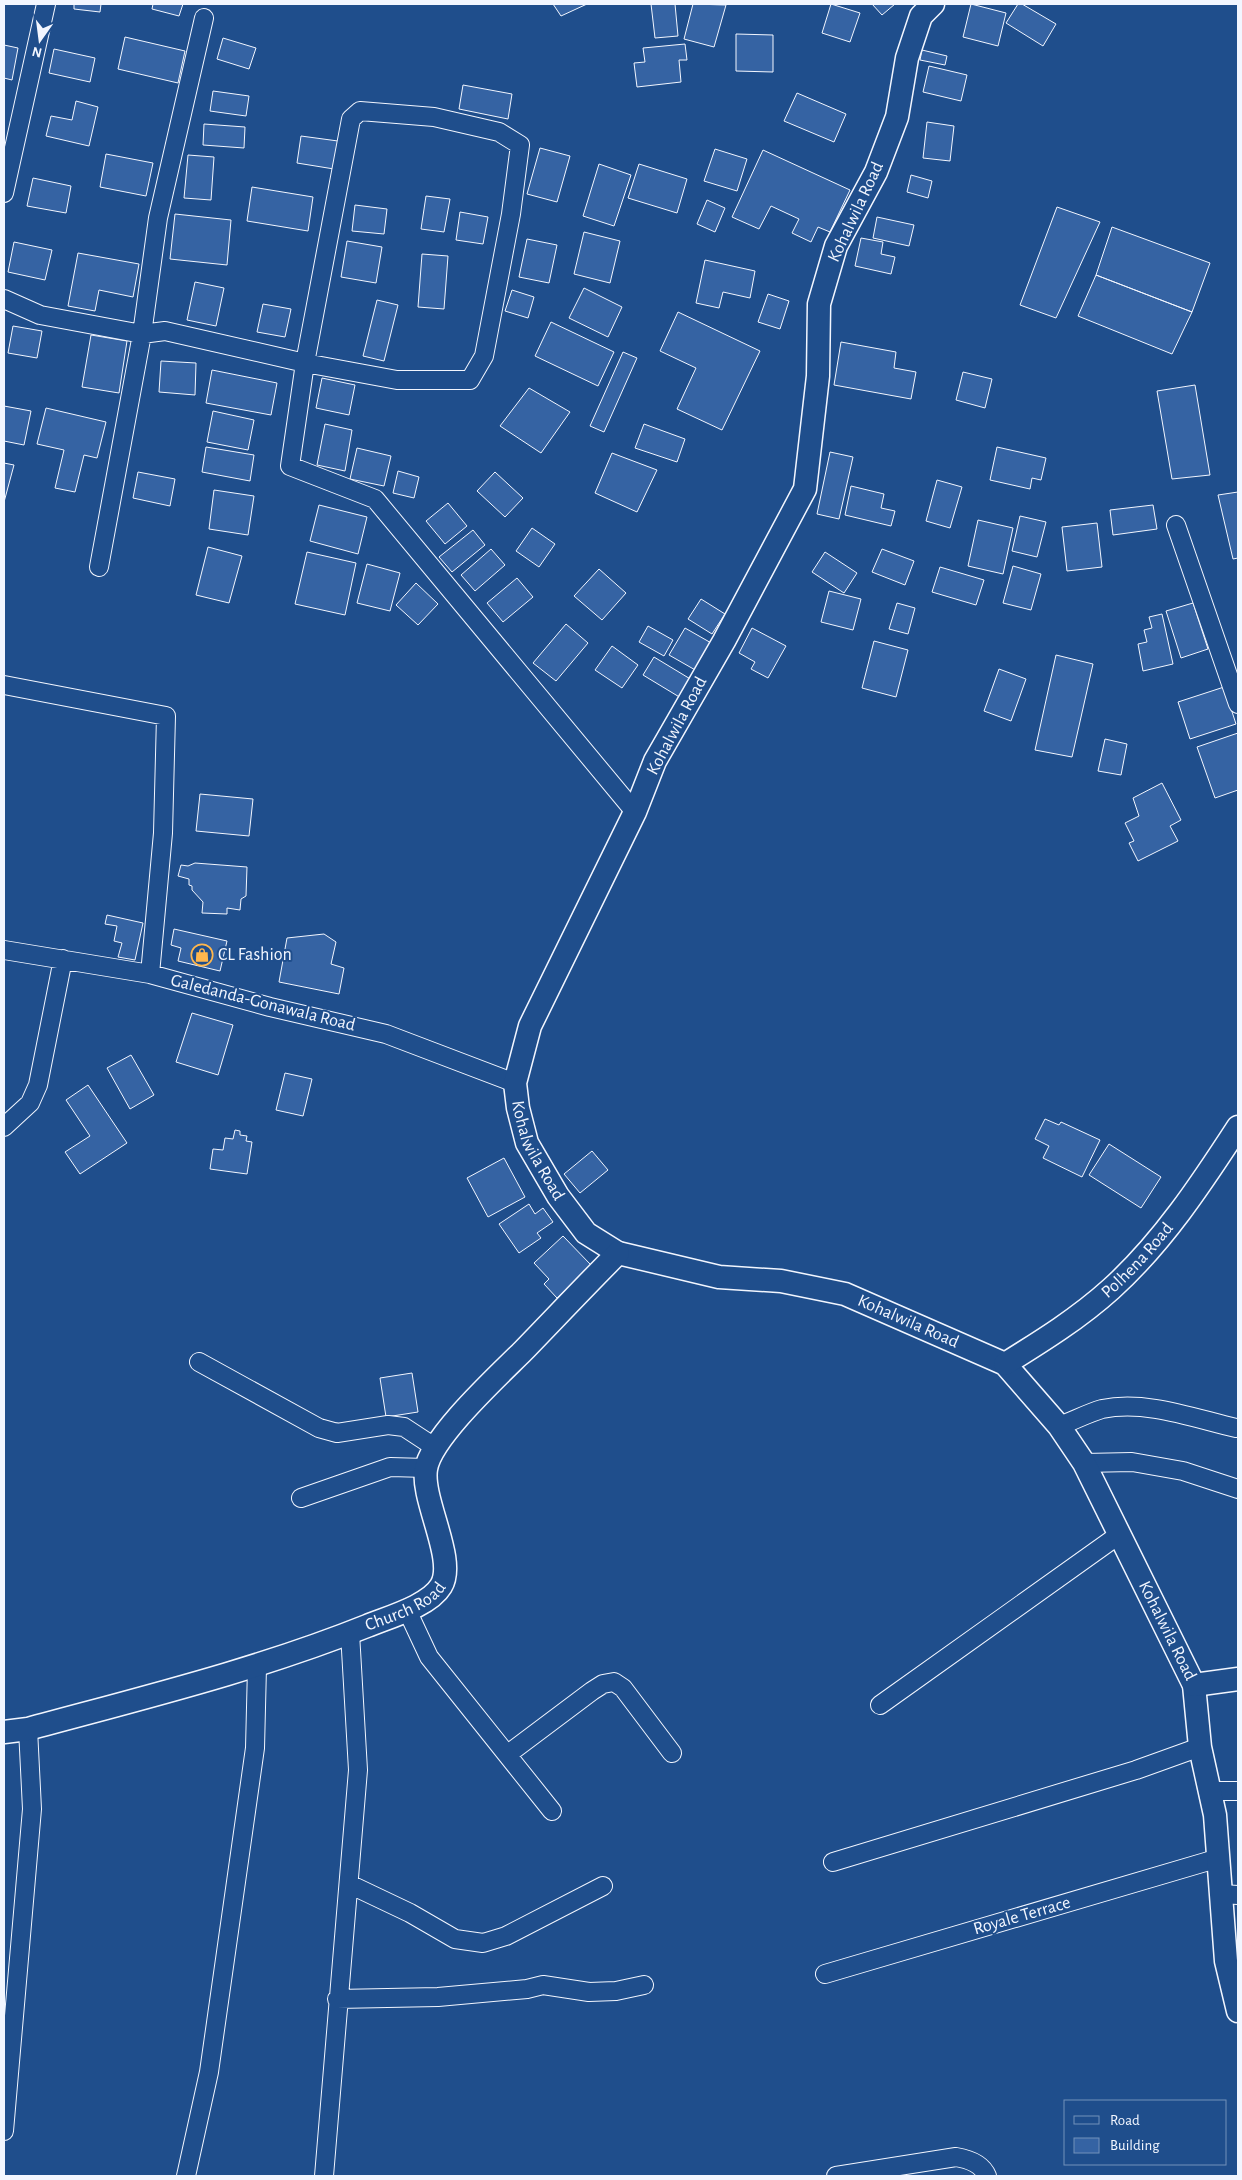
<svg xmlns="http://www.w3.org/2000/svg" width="1242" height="2180" viewBox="0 0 1242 2180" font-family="'Alegreya Sans',sans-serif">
<rect width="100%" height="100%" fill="#1f4e8c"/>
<path fill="#3563a3" stroke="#f2f6ff" d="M74 4H101L100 12 74 9Z
M153 4H183L179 16 152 9Z
M553 4H587L561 16Z
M651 4H675L678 36 655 38Z
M693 4 726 5 714 47 684 39Z
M831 4 860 13 850 42 822 33Z
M872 4H895L882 15Z
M971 4 1006 13 998 46 963 37Z
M1018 4H1022L1056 24 1043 46 1006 23Z
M736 34 773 35V72L736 71Z
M125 37 185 51 178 83 118 69Z
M223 38 256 48 249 69 217 59Z
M685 44 687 60H679L681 82 637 87 634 63 645 62 643 48Z
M4 45 18 48 12 80 4 78Z
M54 49 95 58 90 82 49 73Z
M922 50 947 56 945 65 920 60Z
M929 66 967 75 961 101 923 92Z
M463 85 512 94 508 119 459 109Z
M213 91 249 96 246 116 210 111Z
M797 93 846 114 834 142 784 121Z
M76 101 98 107 89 146 46 136 51 116 72 120Z
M927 122 954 126 950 161 923 158Z
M204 124 245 127 244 148 203 145Z
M301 136 338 141 334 169 297 163Z
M540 148 570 156 557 202 527 194Z
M715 149 747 159 737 191 704 181Z
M763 150 850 190 830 232 818 227 811 242 792 233 799 219 771 206 759 229 732 217Z
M106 154 153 163 146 196 100 187Z
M188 155 214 157 211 200 184 198Z
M599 164 631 175 614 226 583 216Z
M639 164 687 179 677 213 628 198Z
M911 175 932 181 928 198 907 192Z
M33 178 71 186 66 213 27 206Z
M252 187 313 197 308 231 247 221Z
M426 196 450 199 444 232 421 229Z
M707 200 725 208 715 232 697 224Z
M355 205 387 209 384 234 352 231Z
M1057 207 1100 222 1056 318 1020 305Z
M460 212 488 217 483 244 456 240Z
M175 214 231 220 227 265 170 259Z
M877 217 914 225 909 246 873 238Z
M1112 227 1210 263 1192 312 1096 275Z
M584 232 620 241 610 283 574 274Z
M861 238 883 242 881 254 895 257 891 274 855 266Z
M527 239 557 245 549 283 519 277Z
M347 241 382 247 376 283 341 277Z
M14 242 52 250 45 280 8 272Z
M78 253 139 264 133 297 99 290 95 311 68 306Z
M422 254 448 256 444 309 418 307Z
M705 260 755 271 750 298 723 292 719 308 696 303Z
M1096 275 1192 312 1172 354 1078 316Z
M195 282 224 288 216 326 187 320Z
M584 288 622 307 608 337 569 318Z
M512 290 534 297 528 318 505 311Z
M768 294 789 301 780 329 758 322Z
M377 300 398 305 384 361 363 356Z
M263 304 291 309 285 337 257 332Z
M678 312 760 351 722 430 677 409 696 368 660 351Z
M551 322 614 352 598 386 535 356Z
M13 326 42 331 37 358 8 353Z
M91 335 127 341 119 393 82 387Z
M841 342 896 352 894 368 916 372 911 399 834 385Z
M623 352 637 358 604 432 590 426Z
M161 361 196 363 195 395 159 392Z
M212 370 277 383 271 415 206 403Z
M963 372 992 379 985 408 956 400Z
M322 378 355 385 349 415 316 408Z
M1195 385 1210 475 1172 479 1157 391Z
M529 388 570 412 541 453 500 426Z
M4 406 31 411 24 445 4 441Z
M46 408 106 422 97 458 84 455 75 492 55 488 64 450 37 444Z
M213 411 254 420 248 450 207 442Z
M325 424 352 430 345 471 317 465Z
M644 424 685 439 677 462 635 448Z
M206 447 254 455 250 481 202 472Z
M997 447 1046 458 1041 480 1032 478 1030 489 990 480Z
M357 448 391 456 384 486 350 479Z
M830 452 853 457 839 519 817 514Z
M612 453 657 470 637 512 595 493Z
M4 463 14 465 4 502Z
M398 471 419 477 414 498 393 493Z
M138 472 175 479 170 506 133 498Z
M495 472 523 498 505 517 477 491Z
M937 480 962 487 950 528 926 521Z
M851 486 884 494 881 508 895 511 891 526 845 515Z
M214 490 254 496 248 535 209 529Z
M1238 492V558L1233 559 1218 495Z
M448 503 467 526 445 544 426 521Z
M319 505 367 517 358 554 310 541Z
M1153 505 1157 529 1113 535 1110 510Z
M1020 516 1046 522 1037 557 1012 551Z
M978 520 1013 528 1003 574 968 566Z
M1097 523 1102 567 1067 571 1062 527Z
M532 528 555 544 539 567 516 551Z
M473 530 485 545 452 572 439 557Z
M208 547 242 556 229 603 196 595Z
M491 549 505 565 475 591 461 575Z
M882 549 914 561 905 585 872 572Z
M307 552 356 563 345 615 295 604Z
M825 552 857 573 844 593 812 572Z
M367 564 400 573 390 611 357 603Z
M1013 566 1041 574 1031 610 1003 603Z
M940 567 984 580 976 605 932 592Z
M599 569 626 593 602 620 574 596Z
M517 578 533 597 503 622 487 603Z
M416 583 438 604 418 625 396 605Z
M829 591 861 599 853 630 821 622Z
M701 599 725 614 712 634 688 619Z
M897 603 915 608 908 634 889 629Z
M1193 603 1208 649 1181 658 1166 611Z
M1162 614 1173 664 1143 671 1138 644 1147 642 1144 630 1152 628 1149 617Z
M566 624 588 643 556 681 533 663Z
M648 626 673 640 664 656 639 642Z
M685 628 713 644 697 671 669 655Z
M752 628 786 646 768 678 751 669 755 662 739 653Z
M874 641 908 650 896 697 862 688Z
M612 646 638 665 622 688 595 670Z
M1056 655 1093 664 1072 757 1035 750Z
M654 657 692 680 681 698 643 675Z
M999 669 1026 679 1011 721 984 711Z
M1224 687 1236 724 1190 739 1178 702Z
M1238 733V790L1215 798 1197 747Z
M1105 739 1127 744 1121 775 1098 771Z
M1162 783 1181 820 1170 826 1178 841 1138 861 1129 843 1134 841 1125 823 1139 816 1133 798Z
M200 794 253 799 249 836 196 831Z
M195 863 247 867 246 896 241 899 240 910 227 908V914L202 913 203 902 192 890V886L189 885V879L178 876 181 865 188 866Z
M107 915 143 923 135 960 118 957 122 943 114 941 117 926 105 924Z
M174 929 227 941 220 971 178 961 181 948 171 945Z
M324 934 336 942 331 964 344 968 339 994 279 982 287 938Z
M192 1013 233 1025 218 1075 176 1062Z
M131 1055 154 1095 130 1109 107 1068Z
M285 1073 312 1079 303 1116 276 1110Z
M88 1085 127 1143 80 1174 65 1152 90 1136 66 1100Z
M1045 1119 1059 1125 1061 1122 1100 1140 1082 1177 1043 1158 1049 1146 1035 1139Z
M235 1130 240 1131V1135L247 1136 246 1141 252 1142 247 1174 210 1169 213 1149 223 1150 225 1138 233 1139Z
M1109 1144 1161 1177 1141 1208 1089 1175Z
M592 1151 608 1170 580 1193 564 1174Z
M504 1158 525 1197 488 1217 467 1178Z
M529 1204 535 1214 543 1208 553 1222 537 1233 541 1238 519 1253 499 1224Z
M563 1236 591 1265 557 1298 544 1284 549 1279 534 1263Z
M412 1373 418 1412 386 1417 380 1378Z"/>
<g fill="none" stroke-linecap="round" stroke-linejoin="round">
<g stroke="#f2f6ff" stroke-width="20">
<path id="minor" d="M4 193 46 4
M4 299 40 315 142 334 158 218 204 18
M1176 525 1238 704
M99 567 142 334 165 331 305 363 397 380H470L484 356 511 214 520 145 499 132 434 117 360 111 351 119 305 363 290 466 375 499 635 812
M4 685 166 716 163 833 150 974
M4 950 150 974 270 1007 386 1034 515 1083
M4 1127 30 1103 38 1085 63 959
M199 1362 319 1428 337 1433 388 1425 404 1427 436 1448
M1059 1426C1073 1421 1088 1413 1102 1409 1146 1400 1193 1418 1236 1428
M1084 1463 1132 1462 1183 1471 1238 1489
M301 1498 390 1467 426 1468
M407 1610 429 1657 552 1811
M880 1705 1120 1534
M508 1754 592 1691 603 1684 614 1682 623 1688 672 1753
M1210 1791H1238
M833 1862 1136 1770 1200 1747
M349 1884 410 1913 455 1939 483 1943 506 1936 603 1886
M1221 1894 1238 1895
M825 1974 1219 1858
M337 1999 438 1997 527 1989 543 1985 589 1992 616 1991 644 1985
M4 2131 32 1809 28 1729
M186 2176 209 2072 255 1748 257 1667
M324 2176 358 1770 350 1633
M836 2176 956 2157C968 2159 982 2164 987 2176"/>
</g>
<g stroke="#f2f6ff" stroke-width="25">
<g id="tertiary">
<path id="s1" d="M933 4 921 16 907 58 897 117 876 172 836 246 819 304 818 376 805 489 724 641 655 761 635 812 530 1026 515 1083 518 1108 527 1143 558 1196 586 1233 618 1253 719 1277 781 1281 845 1294 1005 1364 1059 1426 1084 1463 1194 1685 1200 1747 1215 1815 1226 1961 1238 2011"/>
<path id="s2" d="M1005 1364C1042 1341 1079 1318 1111 1289 1162 1243 1201 1184 1238 1127"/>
<path d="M1194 1685 1238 1679"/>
<path id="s3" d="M4 1732 28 1729C142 1698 257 1670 367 1626 389 1617 429 1606 441 1586 457 1560 421 1500 426 1469 431 1437 499 1375 523 1351 555 1318 586 1285 618 1253"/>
</g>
</g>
<use href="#minor" stroke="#1f4e8c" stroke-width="18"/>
<use href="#tertiary" stroke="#1f4e8c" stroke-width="22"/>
</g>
<defs>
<g id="shop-ring" transform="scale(1.125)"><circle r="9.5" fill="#1f4e8c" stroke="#ffb74d" stroke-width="1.5"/><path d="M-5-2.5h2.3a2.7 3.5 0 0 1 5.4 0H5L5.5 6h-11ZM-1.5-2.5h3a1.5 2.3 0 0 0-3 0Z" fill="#ffb74d"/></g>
</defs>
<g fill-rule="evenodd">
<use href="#shop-ring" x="202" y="955"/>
</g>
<g text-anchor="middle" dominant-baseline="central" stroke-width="4" stroke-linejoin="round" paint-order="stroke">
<g font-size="18" fill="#f2f6ff" stroke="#1f4e8c">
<text transform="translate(856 212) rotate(-65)">Kohalwila Road</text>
<text transform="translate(677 726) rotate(-62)">Kohalwila Road</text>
<text transform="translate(263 1003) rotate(14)">Galedanda-Gonawala Road</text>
<text stroke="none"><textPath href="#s1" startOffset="1245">Kohalwila Road</textPath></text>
<text stroke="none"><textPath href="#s2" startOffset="169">Polhena Road</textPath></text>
<text stroke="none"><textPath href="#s1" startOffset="1680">Kohalwila Road</textPath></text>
<text stroke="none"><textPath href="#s3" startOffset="422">Church Road</textPath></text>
<text stroke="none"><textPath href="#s1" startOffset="2100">Kohalwila Road</textPath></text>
<text transform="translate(1022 1916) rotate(-16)">Royale Terrace</text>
</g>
<g font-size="18" fill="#f2f6ff" stroke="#1f4e8c" text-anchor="start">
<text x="218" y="955">CL Fashion</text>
</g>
</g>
<rect width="1242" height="2180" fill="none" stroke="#f2f6ff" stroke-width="10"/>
<rect x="1064" y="2100" width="162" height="65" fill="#1f4e8c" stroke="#7391ba"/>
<rect x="1074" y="2116" width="25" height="8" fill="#1f4e8c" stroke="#7391ba"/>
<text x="1110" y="2125" font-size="15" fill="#f2f6ff">Road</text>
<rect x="1074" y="2138" width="25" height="15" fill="#3563a3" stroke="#7391ba"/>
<text x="1110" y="2150" font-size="15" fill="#f2f6ff">Building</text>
<g transform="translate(40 40) rotate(194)" stroke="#1f4e8c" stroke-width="4" paint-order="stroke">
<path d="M0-4L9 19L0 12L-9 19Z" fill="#f2f6ff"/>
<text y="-8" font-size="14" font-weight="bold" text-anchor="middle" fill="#f2f6ff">N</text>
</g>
</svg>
